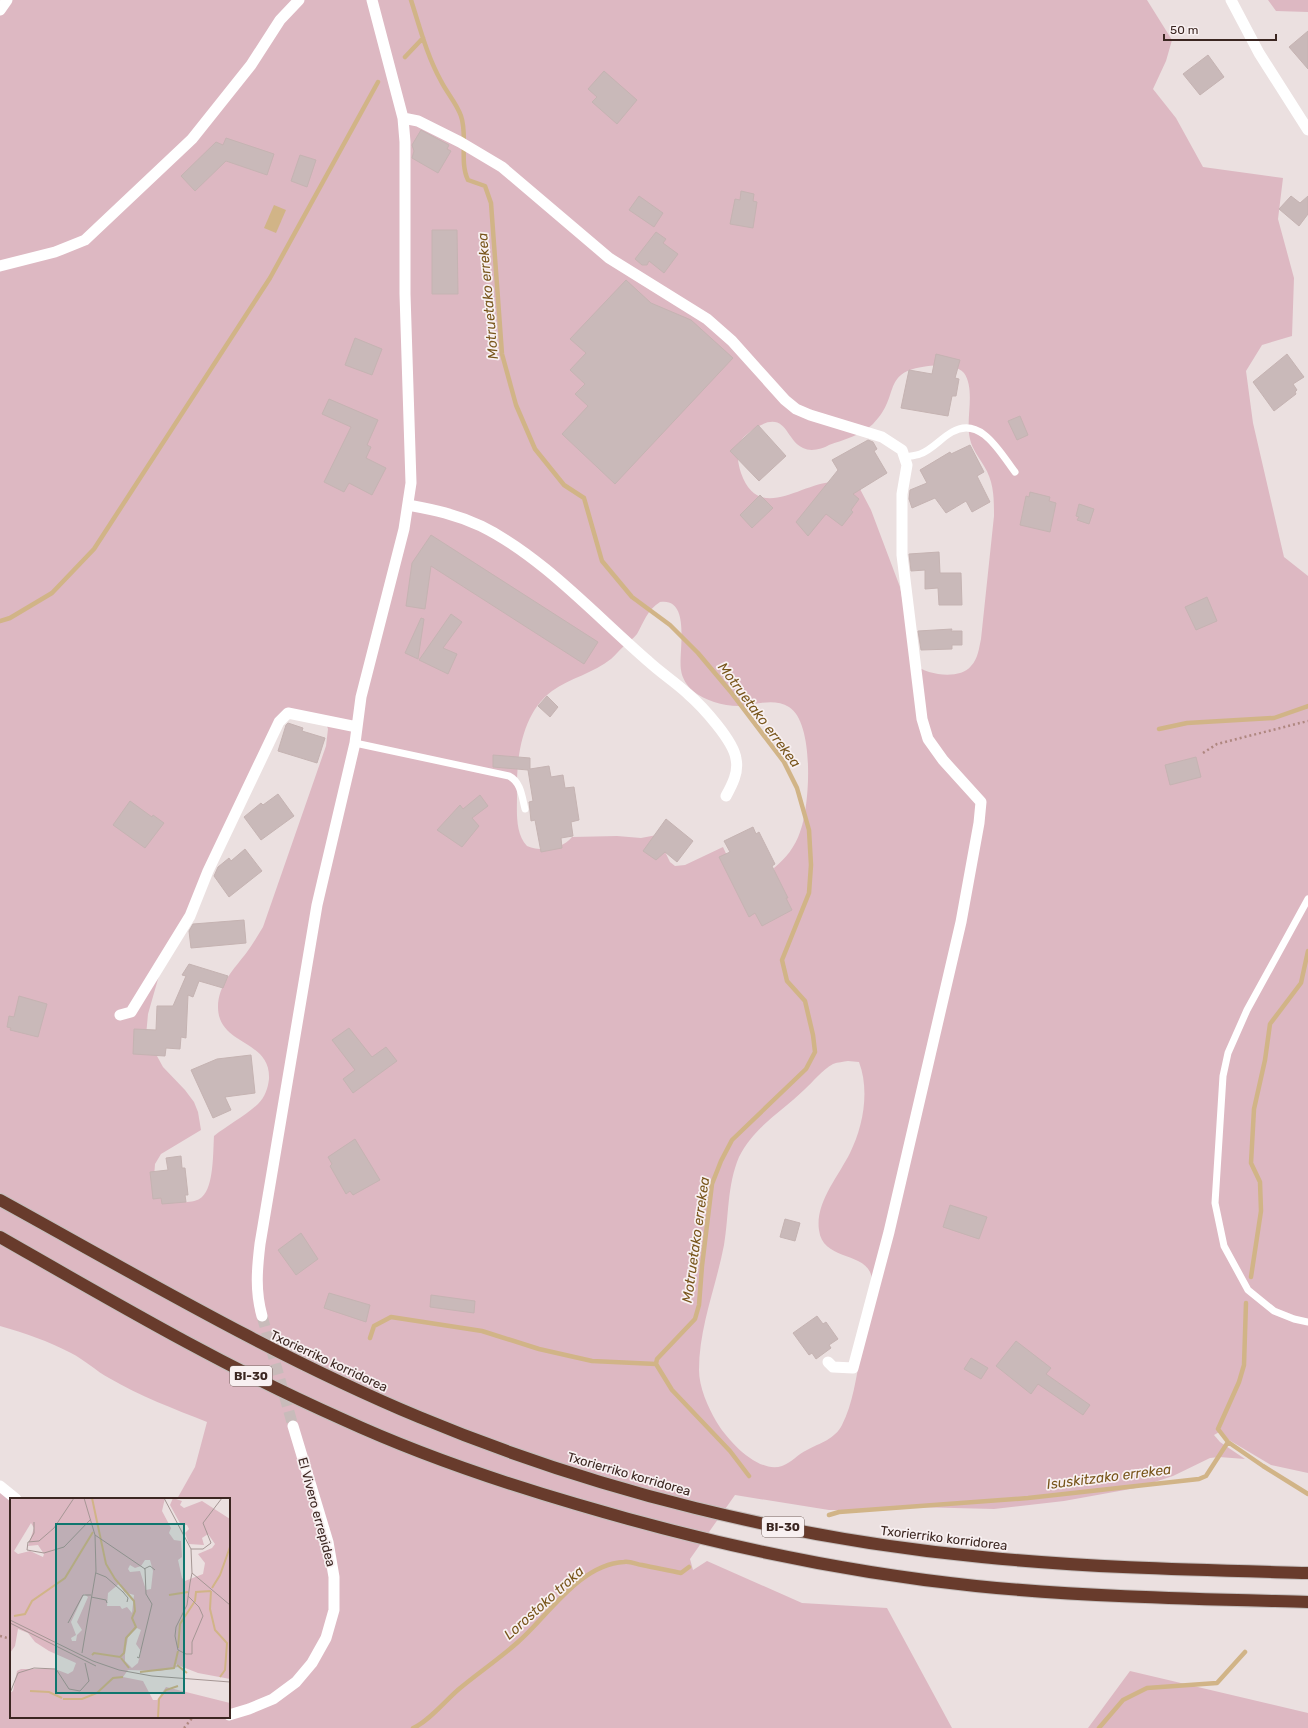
<svg xmlns="http://www.w3.org/2000/svg" width="1308" height="1728" viewBox="0 0 1308 1728" font-family="Rubik,sans-serif">
<rect width="100%" height="100%" fill="#ebe0e0"/>
<path fill="#ddb8c2" fill-rule="evenodd" d="M0 0H1147L1172 40 1166 61 1153 89 1176 118 1203 167 1283 178 1278 219 1294 278 1292 336 1262 345 1246 371 1253 423 1284 557 1308 576V1473L1271 1465 1229 1440 1221 1431 1214 1435 1220 1442 1245 1459 1219 1457 1210 1458 1173 1476 1136 1488 1064 1501 994 1509 914 1507 867 1510H829L735 1495 690 1559 693 1570 707 1561 802 1603 887 1608 952 1728H0V1490L11 1499V1717H229V1499H177L195 1467 207 1422C174 1409 140 1396 109 1378 96 1371 85 1360 71 1353 48 1341 25 1333 0 1326ZM939 365C947 366 958 366 964 373 976 390 965 420 970 439 972 449 979 457 984 466 994 482 994 498 994 516L981 639C979 648 978 659 971 666 960 680 927 675 915 665L900 587 871 510 860 489C852 487 844 483 836 482 804 480 759 525 741 473 738 463 736 454 740 443 743 436 751 431 757 427 787 410 785 440 803 448 811 452 822 449 829 445 843 440 862 435 873 424 904 393 876 369 939 365ZM660 602C692 597 678 653 681 670 682 678 687 686 693 691 705 701 726 707 742 706 757 704 775 698 789 707 815 723 810 807 800 832 795 847 786 858 774 868L776 886 735 873 723 847 685 865 675 866 670 862 657 835 641 838 617 836 572 837C561 850 542 852 527 846 515 833 517 812 517 796 516 760 521 714 552 691 570 678 594 673 611 659 616 655 619 650 624 646 628 642 633 639 637 634 644 622 647 610 660 602ZM304 714 326 723 328 729 326 746 263 927C258 935 253 944 247 952 234 969 218 985 218 1007 218 1046 271 1039 269 1079 268 1088 265 1097 258 1104 245 1116 228 1125 214 1136 213 1151 214 1187 202 1197 198 1201 191 1202 185 1202L154 1178 155 1164 161 1154 201 1130 198 1112 194 1102 185 1090 163 1067 146 1036 148 1014 158 979 168 952 285 720ZM848 1061 859 1062C870 1091 863 1127 850 1153 838 1177 815 1203 819 1230 823 1263 870 1250 872 1280 874 1304 865 1330 861 1353 856 1377 853 1404 842 1425 835 1439 820 1443 807 1450 798 1454 791 1463 782 1466 758 1474 727 1440 716 1421 708 1407 699 1387 699 1370 699 1327 716 1287 724 1245 729 1216 727 1185 739 1157 753 1128 781 1112 804 1090 813 1082 822 1070 833 1064 838 1062 843 1062 848 1061Z
M1268 0H1308V12L1276 11Z
M1130 1671 1308 1713V1728H1088Z"/>
<path fill="#d1b487" d="M274 205 286 210 276 233 264 228Z"/>
<g fill="none" stroke-linecap="round" stroke-linejoin="round">
<path stroke="#d1b487" stroke-width="4.5" d="M405 57 423 38
M0 621 10 618 52 593 94 549 270 278 378 82
M1159 729 1187 723 1274 718 1308 706
M1251 1277 1261 1211 1260 1182 1251 1163 1254 1109 1265 1060 1270 1024 1301 983 1308 951
M370 1338 374 1326 391 1317 482 1331 539 1349 592 1361 656 1364 657 1359 695 1319 699 1305 702 1266 712 1184 721 1161 732 1140 806 1069 815 1052 813 1035 805 1001 787 981 782 960 809 893 811 865 809 830 797 788 784 762 730 691 698 653 670 625 632 597 602 561 584 498 564 485 535 449 516 405 502 354 491 203 485 186 468 180C459 162 468 136 461 116 457 104 447 93 441 81 427 56 420 28 411 0
M656 1364 672 1390 730 1451 749 1476
M1228 1442 1263 1466 1308 1494
M829 1515 839 1512 1028 1498 1199 1479 1206 1476 1228 1442 1218 1429 1239 1382 1244 1365 1246 1303
M413 1728C427 1723 446 1700 459 1689 478 1673 499 1659 518 1642 548 1616 580 1564 624 1562 630 1561 636 1564 642 1565 655 1568 668 1570 681 1573L689 1567
M1099 1728 1123 1700 1147 1688 1217 1683 1245 1652"/>
</g>
<path fill="#c9b9b9" stroke="#c5b3b2" d="M1308 31V69L1289 47Z
M1208 55 1224 77 1200 95 1183 74Z
M604 71 637 100 617 124 592 102 597 97 588 89Z
M421 130 449 145 447 149 451 151 438 173 412 158 414 151 412 145Z
M226 138 274 154 267 175 226 161 195 191 181 176 216 142 223 145Z
M300 155 316 160 307 187 291 181Z
M741 191 754 194 753 201 757 202 753 228 730 224 735 199 740 200Z
M639 196 663 213 654 227 629 210Z
M1291 196 1300 203 1308 196V214L1299 226 1279 209Z
M432 230H457L458 294H432Z
M656 232 666 239 663 243 678 254 664 273 649 261 647 265H642L635 259Z
M626 280 651 303 691 320 733 358 615 484 562 434 588 406 575 394 585 384 570 370 586 353 570 339Z
M355 338 382 349 372 375 345 365Z
M936 354 960 360 955 378 959 379 956 396H952L948 416 901 408 909 370 932 374Z
M1287 354 1304 377 1293 384 1297 390 1295 392 1296 394 1274 411 1253 382Z
M329 399 378 420 367 445 371 447 366 458 386 468 372 495 349 483 344 492 324 482 351 427 322 414Z
M1020 416 1028 435 1017 440 1008 421Z
M758 425 786 456 759 481 730 451Z
M868 440 873 442 877 449 874 451 887 473 853 494 859 499 851 510 853 512 842 526 826 514 808 536 796 522 838 470 832 460Z
M970 445 984 472 977 476 990 502 972 512 966 501 946 513 935 498 912 508 909 499 910 490 927 483 920 470 950 452 951 454Z
M1030 492 1050 497 1049 501 1056 503 1050 532 1020 525 1026 496 1029 497Z
M760 495 773 508 752 528 740 515Z
M1079 504 1094 509 1089 524 1077 520 1079 517 1076 516Z
M431 535 598 642 584 664 431 566 425 609 406 606 412 563Z
M939 552 940 573H961L962 605H939L938 588 925 589V570L911 571 909 554Z
M1207 597 1217 621 1196 630 1185 607Z
M451 614 462 622 443 648 457 654 448 674 419 660Z
M421 618 424 619 418 659 405 653Z
M952 629 951 631H962V645H952V649L921 650 918 631Z
M547 696 558 707 550 717 538 706Z
M288 723 303 728 302 731 325 738 317 763 278 751 286 725Z
M493 755 530 758V769L549 766 551 777 563 775 565 788 574 787 579 820 571 822 573 836 561 838 562 848 541 852 535 820 531 821 530 811 529 802 533 801 528 770 493 767Z
M1196 757 1201 777 1170 785 1165 765Z
M278 794 294 816 261 840 244 817 261 803 263 805Z
M480 795 488 806 472 818 479 826 462 847 437 830 460 805 463 809Z
M130 801 152 817 153 815 164 823 145 848 113 825Z
M666 819 693 841 677 862 665 852 656 860 643 851Z
M753 827 756 834 759 832 775 864 772 866 788 898H786L792 910 762 926 755 913 749 917 719 857 730 852 724 841Z
M245 849 262 871 229 897 214 876 218 867 229 858 231 861Z
M244 920 246 943 191 948 189 931 193 924Z
M189 964 228 976 223 988 199 981 193 997 188 995 186 1038 181 1037 180 1049 166 1048 165 1056 133 1054 134 1029 156 1030 157 1006H173L186 976 182 975Z
M19 996 47 1004 38 1037 10 1030 11 1028 7 1027 9 1016 14 1017Z
M349 1028 372 1057 386 1047 397 1061 353 1093 343 1079 355 1070 332 1040Z
M251 1055 255 1093 225 1097 231 1110 213 1118 191 1070 217 1059Z
M355 1139 380 1180 353 1195 350 1191 346 1194 330 1166 332 1164 328 1157Z
M181 1156 182 1168H185L188 1195H185L186 1202 162 1204 161 1198 153 1199 150 1172 168 1170 166 1158Z
M950 1205 987 1217 979 1239 943 1227Z
M785 1219 800 1223 795 1241 780 1237Z
M301 1233 318 1259 296 1275 278 1250Z
M329 1293 370 1305 366 1322 324 1308Z
M431 1295 475 1301 474 1313 430 1307Z
M817 1316 823 1324 826 1322 838 1339 829 1345 831 1348 816 1359 812 1353 809 1355 793 1333Z
M1016 1341 1051 1368 1046 1374 1090 1405 1083 1415 1038 1384 1031 1394 996 1366Z
M971 1358 988 1368 981 1379 964 1369Z"/>
<g fill="none" stroke-linecap="round" stroke-linejoin="round">
<path stroke="#c8bbba" stroke-width="11" stroke-dasharray="11 5.5" stroke-linecap="butt" d="M262 1316 293 1426"/>
<g stroke="#c4bebc" stroke-width="14">
<path id="motorway" d="M0 1200C138 1276 273 1356 419 1417 596 1491 791 1539 982 1557 1091 1568 1199 1570 1308 1573
M0 1237C112 1301 224 1367 342 1419 418 1454 497 1481 576 1504 707 1543 840 1572 976 1586 1086 1597 1197 1599 1308 1602"/>
</g>
<path stroke="#af8780" stroke-width="2.5" stroke-dasharray="2 3" stroke-linecap="butt" d="M1203 753 1217 744 1308 721
M0 1636 11 1639
M184 1728 193 1717"/>
<path stroke="#fff" stroke-width="7" d="M904 457C909 456 915 456 920 454 932 450 941 438 952 432 981 415 1001 454 1015 472
M355 743 509 776C521 782 522 797 525 809
M1308 899 1247 1010 1228 1053 1223 1076 1215 1203 1224 1246 1248 1290 1274 1311 1294 1319 1308 1322"/>
<path stroke="#fff" stroke-width="11" d="M1231 0 1259 53 1308 130
M0 10 7 0
M403 118 418 121 460 142 502 167 609 258 707 319 732 341 785 400 796 409 810 415 882 437 902 450 907 465 902 494V555L922 719 928 739 943 760 981 802 979 823 961 922 889 1232 853 1368 833 1367 828 1362
M0 266 55 252 85 240 192 139 251 65 280 20 299 0
M408 505C435 510 455 514 481 526 542 556 596 616 648 661 661 673 675 682 688 694 702 706 734 741 736 759 739 772 732 785 726 796
M120 1015 131 1012 190 916 208 871 279 722 288 713 357 727
M262 1316C255 1291 257 1269 260 1244L317 905 355 743 361 697 404 529 411 483 405 294V142L403 118 372 0
M0 1486 16 1499
M229 1715 249 1709 273 1699 296 1682 312 1663 326 1638 334 1610V1577L328 1542 293 1426"/>
<use href="#motorway" stroke="#683b2c" stroke-width="12"/>
</g>
<g text-anchor="middle" dominant-baseline="central" stroke-width="3.5" stroke-linejoin="round" paint-order="stroke">
<g fill="#f8f0f1" stroke="#74635f" stroke-width="1">
<rect x="230" y="1366" width="42" height="20" rx="3"/>
<rect x="762" y="1517" width="42" height="20" rx="3"/>
</g>
<g font-size="12" font-weight="bold" fill="#3b2621">
<text x="251" y="1376">BI-30</text>
<text x="783" y="1527">BI-30</text>
</g>
<g font-size="13" fill="#3b2621" stroke="#f8f0f1">
<text transform="translate(329 1361) rotate(25)">Txorierriko korridorea</text>
<text transform="translate(629 1474) rotate(16)">Txorierriko korridorea</text>
<text transform="translate(317 1512) rotate(75)">El Vivero errepidea</text>
<text transform="translate(944 1538) rotate(7)">Txorierriko korridorea</text>
</g>
<g font-size="14" font-style="italic" fill="#78551b" stroke="#f8f0f1">
<text transform="translate(488 296) rotate(-95)">Motruetako errekea</text>
<text transform="translate(759 715) rotate(53)">Motruetako errekea</text>
<text transform="translate(696 1240) rotate(-82)">Motruetako errekea</text>
<text transform="translate(1109 1477) rotate(-7)">Isuskitzako errekea</text>
<text transform="translate(544 1603) rotate(-42)">Lorostoko troka</text>
</g>
</g>
<g transform="translate(10 1498)">
<rect width="220" height="220" fill="#ebe0e0"/>
<path d="M0 0H155L152 13 161 30 159 35 164 42 171 43 172 59 168 62 172 80 175 83 193 76 195 65 188 56 202 50 205 46 198 36 192 40 194 47 179 46 175 35 179 31 177 27H171L160 7 163 0 172 3 170 7 174 10 192 3 220 21V181L188 175 165 166 168 169 150 173 118 172 113 179 133 183 143 202H147L156 189 220 205V220H0V195L3 193 7 173 11 171H45L58 176 63 173 66 165 39 153 25 144 18 135 8 131 5 148 0 155ZM21 25 24 30 18 48 28 47 34 56 33 59 20 53 8 56 4 53ZM135 62H140L143 73 141 91 136 92 130 73 120 74 118 71 120 67 125 70 131 68ZM110 85 114 94 124 97 122 115 117 109 112 111 110 108H97L98 95ZM74 96 78 99 67 124 72 132 67 137 66 143H62L61 140 66 137 61 124ZM127 130 131 132 126 146 131 153 128 165 122 170 115 163V156L118 139Z" fill="#ddb8c2" fill-rule="evenodd"/>
<path fill="none" stroke="#d1b487" stroke-width="2" d="M82 0 96 66 105 81 124 103 125 113 122 120 126 129 116 140 114 155 110 159 84 155 82 157M202 90 210 77 220 49M201 93 200 111 205 132 217 145 215 172 210 179M159 97 178 94M4 118 15 116 22 103 55 80 83 34M168 150 170 126 185 103 186 94 201 93M111 160 119 170M167 167 177 175M130 174 164 170 168 153M20 193 39 194 52 200M53 201H72L87 195 103 180 113 179M148 220 149 201 156 192 168 188"/>
<path fill="none" stroke="#a59694" stroke-width="1" d="M64 0 44 30 29 43 18 44 17 52 34 55 54 49 81 21M154 0 181 51 182 75 220 107M85 37 135 71 136 96 142 106 129 160 127 159M19 44 24 35V24M181 51H193L201 45 193 25 212 0M134 71 140 68 145 72M86 75 96 79 113 94 118 100 117 104M178 98 189 109 193 118 182 144V156H176L168 152 165 138 166 129 177 107 180 85 182 75M81 99 96 102 97 105M0 122 83 163 109 172 142 178 220 184M0 125 86 168M58 125 73 97H81M72 155 86 73 85 37 74 0M0 195 8 175 24 170 46 171 59 191 70 193 79 183 75 165"/>
<path fill="#0f766e" fill-opacity="0.15" stroke="#0f766e" stroke-width="2" d="M46 26H174V195H46Z"/>
<rect width="220" height="220" fill="none" stroke="#3b2621" stroke-width="2"/>
</g>
<path d="M1164 34v6h112v-6" fill="none" stroke="#3b2621" stroke-width="2"/>
<text x="1170" y="34" font-size="12" fill="#3b2621" stroke="#f8f0f1" stroke-width="3" paint-order="stroke">50 m</text>
</svg>
